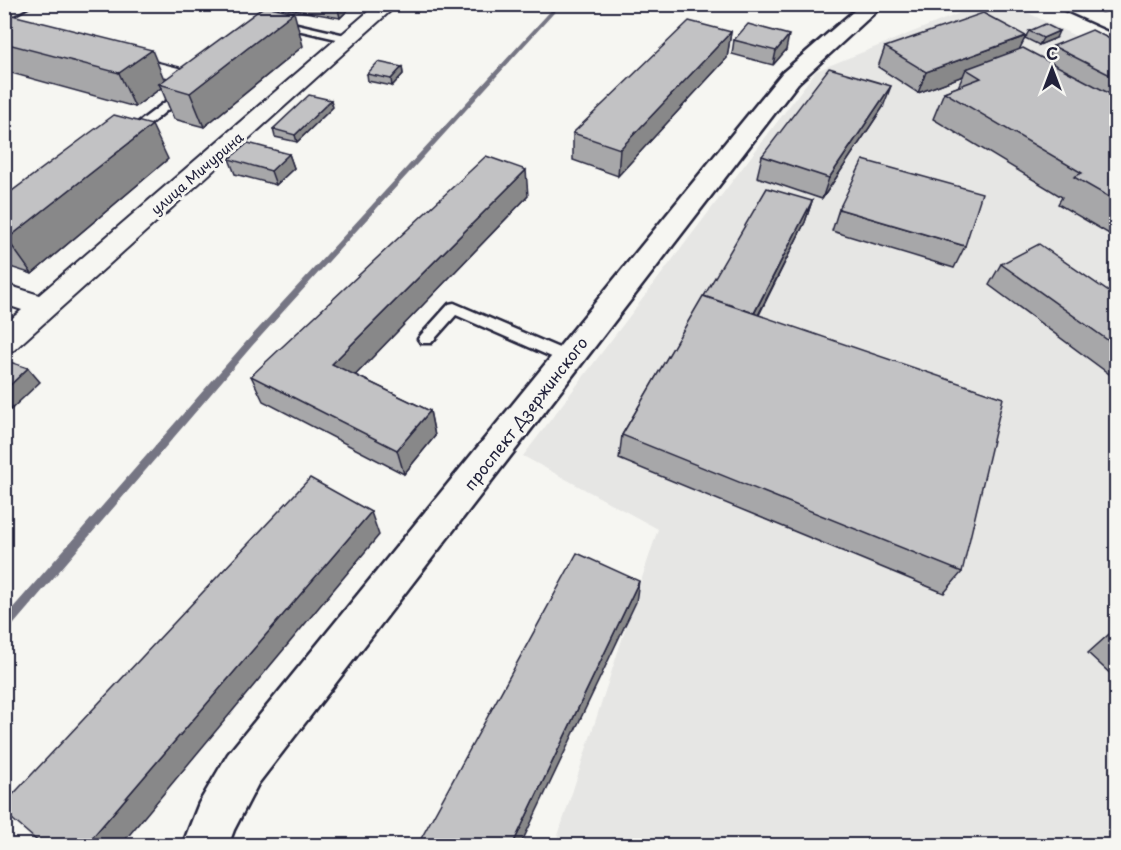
<svg xmlns="http://www.w3.org/2000/svg" width="1121" height="850" viewBox="0 0 1121 850" font-family="'Playpen Sans',sans-serif">
<rect width="100%" height="100%" fill="#f6f6f2"/>
<filter id="ink" filterUnits="userSpaceOnUse"><feTurbulence type="fractalNoise" baseFrequency=".0167" numOctaves="2"/><feDisplacementMap in="SourceGraphic" scale="12" xChannelSelector="R" yChannelSelector="G"/><feConvolveMatrix kernelMatrix="1 2 1 2 8 2 1 2 1" color-interpolation-filters="sRGB"/></filter>
<g filter="url(#ink)">
<path fill="#e6e6e4" d="M980 5H1012L1116 56V845H555L658 529 523 456 816 71Z"/>
<g fill="none" stroke-linecap="round" stroke-linejoin="round">
<path fill="#757583" fill-rule="evenodd" d="M557 4H562L252 346 8 631 4 632V618L246 342Z"/>
<g stroke="#22223b" stroke-width="5">
<path id="service" d="M20 4H33L4 20V13Z
M1116 9V15L1095 20 1090 17Z
M275 19 354 37 355 39 350 42 271 24V20Z
M184 88 188 89V93L131 140H123V134Z
M454 303 573 354 576 358 573 362H563L456 315 431 343H421L418 339 421 335 449 304Z"/>
</g>
<g stroke="#22223b" stroke-width="4">
<path id="minor" d="M377 4H398L14 350 4 353V325L22 310 4 304V284L39 295Z
M119 53 206 75 210 79 206 83 199 85 112 63 109 59 112 55Z"/>
</g>
<g stroke="#22223b" stroke-width="5">
<path id="tertiary" d="M862 4H884L798 83 258 784 234 830 228 846H182L199 803 228 754 782 73Z"/>
</g>
<g stroke="#22223b" stroke-width="5">
<path id="primary" d="M1057 4H1084L1116 20V33L1060 8Z"/>
</g>
<use href="#service" fill="#f6f6f2" fill-rule="evenodd"/>
<use href="#minor" fill="#f6f6f2" fill-rule="evenodd"/>
<use href="#tertiary" fill="#f6f6f2" fill-rule="evenodd"/>
<use href="#primary" fill="#f6f6f2" fill-rule="evenodd"/>
</g>
<path fill="#a7a7a9" stroke="#22223b" stroke-width="1.5" d="M282 4H354L340 18 283 8Z
M4 13 165 80 303 46 204 127 174 119 161 88 135 107 4 71Z
M1029 31 1056 38 1039 45 1025 38Z
M731 32 727 58 618 176 573 160V133Z
M1026 36 1019 49 1046 60 1053 46 1116 42V238L1058 204 1062 197 933 119 944 92 958 87 963 76 918 93 878 67 885 47Z
M734 40 786 50 773 65 732 54Z
M402 67 403 74 392 86 368 81 367 74Z
M333 107 297 142 275 137 273 129Z
M883 107 822 199 757 177 762 156Z
M289 154 294 168 276 185 235 174 229 159Z
M168 159 32 274 4 265V197Z
M528 196 355 375 430 411 435 436 404 474 263 401 251 376Z
M812 201 805 222 759 315 962 572 944 593 619 459 622 435 704 296Z
M839 209 965 246 954 268 832 231Z
M1001 264 1116 297V379L989 285Z
M1116 628V679L1088 653Z"/>
<path fill="#888889" stroke="#22223b" stroke-width="1.5" d="M337 4H354L340 18Z
M294 12 303 46 204 127 190 93Z
M1059 31 1056 38 1039 45 1043 38Z
M731 32 727 58 618 176 620 149Z
M789 35 786 50 773 65 776 51Z
M1026 36 1016 56 966 69 963 76 918 93 926 72Z
M152 50 166 84H159L161 88 135 107 119 73Z
M402 67 403 74 392 86 391 79Z
M891 86 883 107 822 199 829 178Z
M331 100 333 107 297 142 295 135Z
M152 125 168 159 32 274 7 239Z
M289 154 294 168 276 185 271 171Z
M526 170 528 196 341 390 332 364Z
M812 201 805 222 746 339 752 318Z
M28 368 40 382 4 416V391Z
M430 411 435 436 404 474 397 450Z
M371 512 379 535 120 846H85Z
M639 581 636 602 520 846H512Z"/>
<path fill="#c2c2c4" stroke="#22223b" stroke-width="1.5" d="M265 6 294 12 190 93 159 84Z
M4 13 152 50 119 73 4 43Z
M983 13 1026 36 926 72 885 47Z
M689 21 731 32 620 149 573 133Z
M748 24 789 35 776 51 734 40Z
M1045 24 1059 31 1043 38 1029 31Z
M1092 30 1116 42V78L1053 46Z
M1023 48 1116 97V201L1074 177 1082 173 944 92 981 78 966 69Z
M378 62 402 67 391 79 367 74Z
M829 68 891 86 829 178 762 156Z
M309 95 331 100 295 135 273 129Z
M114 115 152 125 7 239 4 238V197Z
M248 143 289 154 271 171 229 159Z
M486 156 526 170 332 364 430 411 397 450 251 376Z
M863 160 982 193 965 246 839 209Z
M767 188 812 201 754 313 704 296Z
M1039 244 1116 297V346L1001 264Z
M703 296 1003 398 962 572 622 435Z
M4 360 28 368 4 391Z
M310 478 371 512 85 846H43L4 812V804Z
M577 553 639 581 512 846H417Z"/>
</g>
<g text-anchor="middle" dominant-baseline="central" stroke-width="6" stroke-linejoin="round" paint-order="stroke">
<g font-size="14" fill="#22223b" stroke="#f6f6f2">
<text transform="translate(197 173) rotate(-41)">улица Мичурина</text>
</g>
<g font-size="16" fill="#22223b" stroke="#f6f6f2">
<text transform="translate(525 413) rotate(-52)">проспект Дзержинского</text>
</g>
</g>
<rect width="1121" height="850" fill="none" stroke="#f6f6f2" stroke-width="24"/>
<rect x="12" y="12" width="1097" height="826" fill="none" stroke="#22223b" stroke-width="2" filter="url(#ink)"/>
<g transform="translate(1052 69)" stroke="#f6f6f2" stroke-width="4.5" paint-order="stroke">
<path d="M0-4.5L10 22L0 15L-10 22Z" fill="#22223b"/>
<text y="-9" font-size="16" font-weight="bold" text-anchor="middle" fill="#22223b">С</text>
</g>
</svg>
